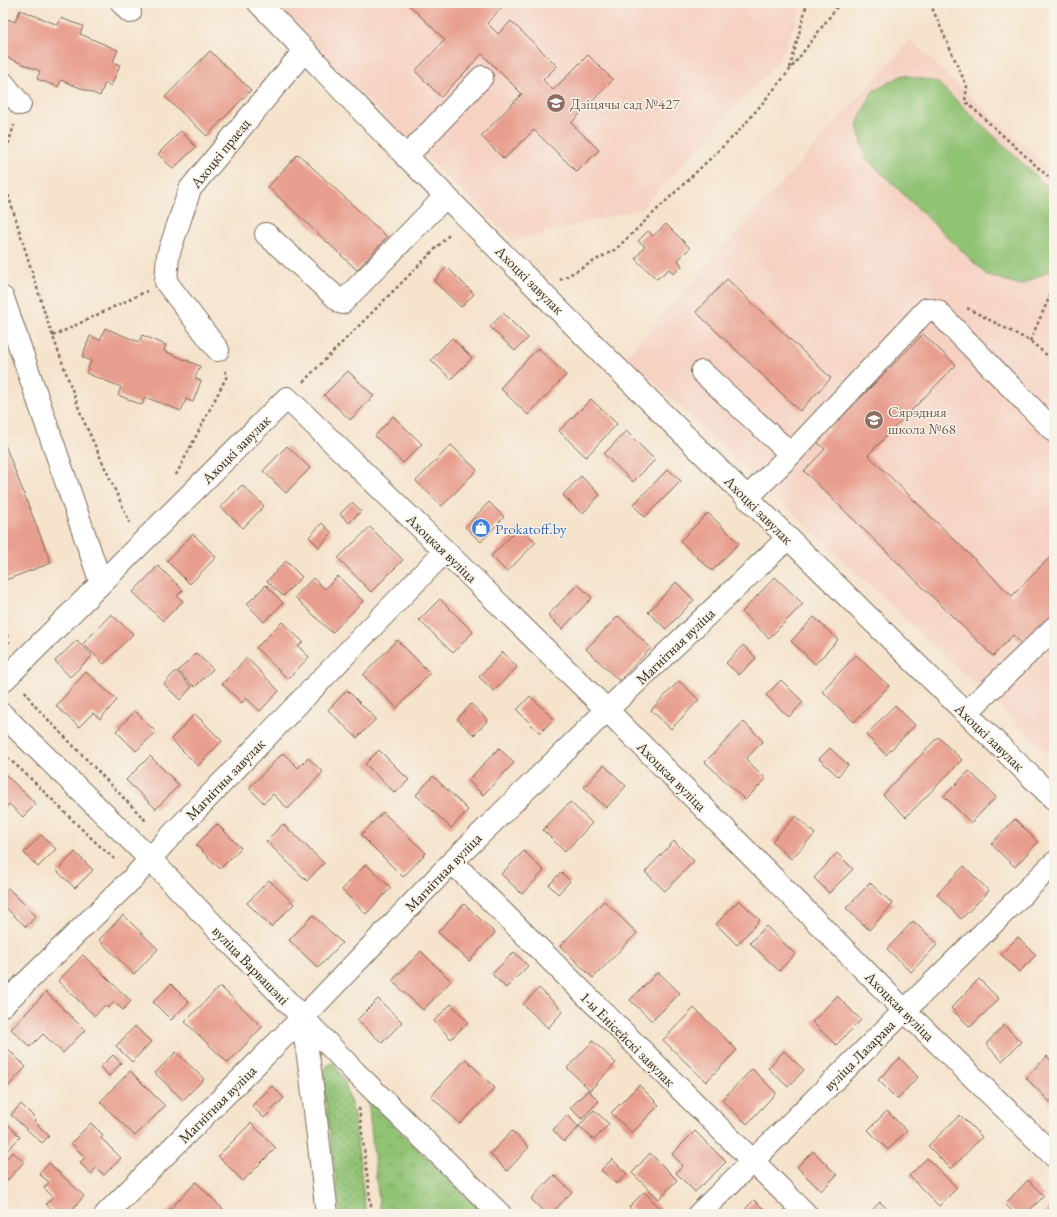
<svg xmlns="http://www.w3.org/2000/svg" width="1057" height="1217" viewBox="0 0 1057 1217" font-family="'EB Garamond',serif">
<defs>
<pattern id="grass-dots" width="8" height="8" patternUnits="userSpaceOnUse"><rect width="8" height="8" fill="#91c374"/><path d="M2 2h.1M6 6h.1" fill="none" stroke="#789f5f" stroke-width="1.8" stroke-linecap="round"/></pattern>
<pattern id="park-tufts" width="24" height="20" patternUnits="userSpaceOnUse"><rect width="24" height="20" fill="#91c374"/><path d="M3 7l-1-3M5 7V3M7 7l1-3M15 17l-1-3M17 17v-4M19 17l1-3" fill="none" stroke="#789f5f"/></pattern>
</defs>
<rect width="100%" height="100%" fill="#f7f3e8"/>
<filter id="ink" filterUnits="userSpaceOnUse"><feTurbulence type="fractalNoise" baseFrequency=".025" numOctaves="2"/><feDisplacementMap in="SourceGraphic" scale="8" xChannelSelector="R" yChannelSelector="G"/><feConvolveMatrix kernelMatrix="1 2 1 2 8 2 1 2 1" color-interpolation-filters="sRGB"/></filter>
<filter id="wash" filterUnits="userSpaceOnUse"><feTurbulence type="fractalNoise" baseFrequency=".012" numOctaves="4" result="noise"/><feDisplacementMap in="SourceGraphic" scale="16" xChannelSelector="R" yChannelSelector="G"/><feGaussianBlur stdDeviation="0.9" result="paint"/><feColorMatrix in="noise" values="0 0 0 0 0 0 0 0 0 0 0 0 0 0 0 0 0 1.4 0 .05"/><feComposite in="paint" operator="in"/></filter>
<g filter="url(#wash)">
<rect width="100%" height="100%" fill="#f5e3cc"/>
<path fill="#f6d2c3" d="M278 3H804L779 61 642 208 514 241 282 17Z
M910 40 1054 174V759L626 356Z"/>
<path fill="url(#grass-dots)" stroke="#667649" d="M331 1063H334L345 1082 354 1115 366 1214H340L322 1072 324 1068Z"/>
<path fill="url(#park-tufts)" stroke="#667649" d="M368 1100 484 1214H380Z"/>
<path fill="#91c374" stroke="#667649" d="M903 75 937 82 1054 193V268L1021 285 987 275 866 158 857 124 873 91Z"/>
<g id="blocks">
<path fill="#e89e8e" d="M407 3H453L455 5 458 3H506L487 23 498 34 511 21 557 66 543 80 553 90 588 55 613 80 571 123 599 150 577 172 534 130 504 159 481 136 522 94 482 54 441 97 415 71 445 40Z
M20 10 58 25 61 18 71 22 83 26 80 34 118 50 113 62 120 65 111 86 105 83 100 96 61 80 58 87 37 79 40 71 3 56 6 43 3 42V24L5 18 15 22Z
M210 51 251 90 207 136 165 97Z
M181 131 196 147 173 169 158 154Z
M298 154 387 237 357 270 268 187Z
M666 224 690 248 678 260 682 266 673 274 669 269 657 279 635 259 645 246 638 241 648 231 653 236Z
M447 267 474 294 461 307 434 281Z
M727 279 831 378 800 411 696 312Z
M503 313 528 338 515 351 490 327Z
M105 328 139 342 142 335 166 345 164 351 200 366 195 378 201 381 193 402 186 399 181 411 145 397 142 405 118 395 121 387 86 373 91 361 82 357 90 336 100 340Z
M923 334 956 365 868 455 1012 596 1054 553V614L1023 645 1013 635 993 656 804 471 825 449 817 442Z
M452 338 472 358 451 379 431 360Z
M538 348 566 375 528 415 500 388Z
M348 371 374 396 350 420 324 395Z
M591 399 617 424 586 457 559 431Z
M393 416 422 444 403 463 375 436Z
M626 431 655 460 633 482 604 454Z
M3 440 51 563 3 581Z
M451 445 477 470 442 506 416 481Z
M287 446 310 468 286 493 263 471Z
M668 469 681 481 645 517 633 505Z
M581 476 600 495 582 514 563 495Z
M242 485 264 506 243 528 221 507Z
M352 502 361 511 349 523 340 514Z
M489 502 504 517 481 542 465 527Z
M708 513 739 543 712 571 680 541Z
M322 523 332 533 319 547 309 537Z
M370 527 403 560 371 592 338 558Z
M520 527 536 542 507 572 491 556Z
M193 534 216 557 190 584 167 561Z
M286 561 302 577 283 596 267 581Z
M158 566 183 590 177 596 183 601 163 621 133 592Z
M338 576 363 601 332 633 295 597 313 578 325 589Z
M775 577 803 604 769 638 742 612Z
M676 582 694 600 666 629 648 612Z
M578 584 592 598 562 629 548 615Z
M266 585 283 603 264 622 247 604Z
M440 599 473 632 453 653 419 620Z
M111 614 133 634 104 664 83 644Z
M618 616 651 648 619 681 586 649Z
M814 617 838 640 815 664 791 641Z
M282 622 303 642 298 646 309 657 288 679 256 648Z
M77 640 92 656 70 677 55 661Z
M397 640 430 673 397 708 363 675Z
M743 645 756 658 739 675 726 663Z
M503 652 517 667 494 691 479 677Z
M196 653 213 669 195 687 178 671Z
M856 655 889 686 854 722 822 691Z
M247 658 279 691 260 711 246 698 242 703 222 684Z
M176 671 192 687 180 700 164 684Z
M86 672 117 700 100 719 93 713 79 727 56 706Z
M781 680 803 702 789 717 766 695Z
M679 681 699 700 671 729 651 710Z
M347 690 376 719 357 738 328 710Z
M530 696 554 719 540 733 517 710Z
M471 704 488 720 474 735 457 719Z
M895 705 915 725 886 755 866 735Z
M135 711 156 732 136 751 116 731Z
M195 714 222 741 198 766 171 739Z
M744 722 763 741 746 759 766 779 745 800 705 762Z
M938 737 962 760 906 817 883 795Z
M499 748 514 763 483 795 468 780Z
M830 748 848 765 838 776 819 759Z
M379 750 409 780 395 793 365 764Z
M283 753 298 768 308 758 323 772 288 809 273 794 264 803 249 788Z
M150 756 179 785 156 809 126 780Z
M604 765 626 786 606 808 584 787Z
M969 771 996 797 971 823 944 796Z
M3 772 36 804 23 817 9 804 3 810Z
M433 776 468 810 451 828 416 795Z
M570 802 592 823 565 852 543 830Z
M383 812 426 853 403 877 361 835Z
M796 816 815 834 791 859 772 841Z
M1015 819 1038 842 1015 867 991 844Z
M217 824 241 848 220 869 196 845Z
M283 824 324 863 307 881 266 841Z
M41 835 56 849 38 867 24 853Z
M674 841 694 861 665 891 645 872Z
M524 851 544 871 522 894 501 874Z
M75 852 93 870 75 888 57 871Z
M837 853 853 869 829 893 814 878Z
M366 864 391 888 366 914 342 890Z
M964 866 989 891 961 919 937 894Z
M561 872 570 881 558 894 549 885Z
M269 880 294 904 271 927 247 903Z
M870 883 893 904 869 930 846 908Z
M8 888 36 916 26 927 3 905V893Z
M739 900 760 920 737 945 716 924Z
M604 901 637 933 593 978 560 946Z
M464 904 495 933 469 961 438 932Z
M123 915 158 949 134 974 99 940Z
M313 915 342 943 318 968 289 940Z
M913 921 938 944 911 972 887 949Z
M766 926 795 954 779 971 750 943Z
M1018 937 1036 955 1019 972 1001 954Z
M421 951 451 981 423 1010 392 981Z
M514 952 528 966 506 988 492 974Z
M83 955 131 1001 123 1010 114 1002 108 1008 105 1005 95 1016 58 981Z
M658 972 680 993 652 1021 630 1000Z
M979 979 999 999 970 1027 951 1008Z
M171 984 189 1002 171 1020 153 1002Z
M220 986 262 1027 228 1063 185 1022Z
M539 988 563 1011 548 1028 523 1004Z
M46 992 85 1030 63 1053 43 1034 30 1047 11 1029Z
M837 996 861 1020 836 1045 812 1022Z
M378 999 402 1022 382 1043 357 1020Z
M451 1004 468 1022 451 1039 434 1021Z
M694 1008 737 1050 706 1082 663 1040Z
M1004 1025 1021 1042 1002 1061 986 1044Z
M135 1026 151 1042 132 1062 116 1046Z
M593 1041 616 1063 590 1090 567 1068Z
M3 1044 26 1067 3 1092Z
M784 1051 804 1070 788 1087 768 1068Z
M176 1052 204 1079 183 1100 155 1073Z
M113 1055 121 1063 109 1076 100 1067Z
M1047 1056 1054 1064V1098L1050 1102 1026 1078Z
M900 1058 918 1077 897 1099 878 1080Z
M466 1059 495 1088 460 1124 431 1096Z
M752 1069 776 1093 747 1124 722 1100Z
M130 1071 165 1106 135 1136 100 1102Z
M639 1085 659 1105 632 1133 611 1113Z
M272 1086 284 1098 264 1118 252 1106Z
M588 1090 599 1101 582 1119 570 1108Z
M21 1104 36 1119 34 1121 49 1136 42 1143 11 1115Z
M594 1110 609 1124 594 1140 579 1126Z
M887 1111 907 1131 888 1150 868 1130Z
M567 1115 579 1127 564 1142 553 1130Z
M960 1115 982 1137 951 1169 928 1146Z
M7 1123 20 1137 3 1155V1127Z
M91 1123 103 1135 101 1138 121 1158 104 1175 96 1168 91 1174 80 1163 85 1157 71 1143Z
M251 1123 276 1148 243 1181 218 1156Z
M512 1131 529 1147 507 1171 490 1154Z
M695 1131 726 1162 695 1192 676 1173 683 1166 672 1154Z
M813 1151 837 1175 821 1191 797 1167Z
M13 1152 24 1162 7 1181 3 1177V1162Z
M650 1153 677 1180 659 1199 632 1173Z
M927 1158 957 1188 939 1206 909 1176Z
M612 1159 627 1174 616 1184 601 1170Z
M49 1163 84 1196 68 1214H57L46 1204 53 1197 44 1188 49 1182 39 1174Z
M554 1175 572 1192 551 1214H546L531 1199Z
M1028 1180 1044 1196 1026 1214H1015L1005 1204Z
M196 1182 227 1213 165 1214 173 1206Z
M644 1192 666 1214H637L629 1207Z
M754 1200 769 1214H740Z
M880 1202 893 1214H868Z
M1054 1203V1214H1044Z"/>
</g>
</g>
<g filter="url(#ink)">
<use href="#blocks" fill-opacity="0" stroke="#7c6b5b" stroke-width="1"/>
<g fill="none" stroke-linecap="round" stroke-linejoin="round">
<g stroke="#7c6b5b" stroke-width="24">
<path id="minor" d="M122 3 130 12
M259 3C309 54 357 107 408 158 621 374 837 587 1054 799
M3 83 20 104
M406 157 482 77
M266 234 342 303 446 196
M3 298 101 583
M218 350 166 282 168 255 190 189 305 50
M702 372 791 454
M747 498 791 454 927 309 937 311 1054 431
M3 681 287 398 445 551 607 710 904 1010 1054 1156
M966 713 1054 628
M3 715 150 859 355 1072 500 1214
M452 862 806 1214
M3 1005 135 876 166 841 445 551
M302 1018 311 1076 327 1214
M106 1214 318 1002 452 862 607 710 788 538
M699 1214 1054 863"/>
</g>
<path stroke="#7c6b5b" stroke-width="2.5" stroke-dasharray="3 3" stroke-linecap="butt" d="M930 3 967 87 965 101 1054 182
M790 68 807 3
M3 161 14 125
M3 178 47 320 82 417 130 523
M560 280 616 249 741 129 789 71 840 3
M967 308 1030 341 1054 361
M53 336 147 291
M1030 341 1054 287
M303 382 451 233
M176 475 227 376 225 371
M3 618 9 643
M25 691 34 705 147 822
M3 754C43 787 76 827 116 860
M359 1108 372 1214"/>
<use href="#minor" stroke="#fff" stroke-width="22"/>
</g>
</g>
<defs>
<g id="school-disc" transform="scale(1)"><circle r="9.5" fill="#8d6e63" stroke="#f7f3e8"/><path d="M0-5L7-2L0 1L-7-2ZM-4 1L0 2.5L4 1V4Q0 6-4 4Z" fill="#fff"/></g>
<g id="shop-disc" transform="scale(1)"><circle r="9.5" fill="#3f7fe0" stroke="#f7f3e8"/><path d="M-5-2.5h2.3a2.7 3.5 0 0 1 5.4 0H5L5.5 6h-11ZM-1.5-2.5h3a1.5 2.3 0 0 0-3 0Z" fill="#fff"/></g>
</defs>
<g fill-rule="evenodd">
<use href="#school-disc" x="556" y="103"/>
<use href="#school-disc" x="874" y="420"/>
<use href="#shop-disc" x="481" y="528"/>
</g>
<g text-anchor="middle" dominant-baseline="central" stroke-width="3" stroke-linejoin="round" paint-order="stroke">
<g font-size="15" fill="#785e54" stroke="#f7f3e8" text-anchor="start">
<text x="570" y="103">Дзіцячы сад №427</text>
<text x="888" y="411">Сярэдняя<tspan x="888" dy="17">школа №68</tspan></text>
</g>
<g font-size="15" fill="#3b2a1e" stroke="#f7f3e8">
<text transform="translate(220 153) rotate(-51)">Ахоцкі праезд</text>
<text transform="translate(530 280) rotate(45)">Ахоцкі завулак</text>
<text transform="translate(236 449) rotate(-45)">Ахоцкі завулак</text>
<text transform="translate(759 510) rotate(45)">Ахоцкі завулак</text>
<text transform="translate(442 548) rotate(44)">Ахоцкая вуліца</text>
<text transform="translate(675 646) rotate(-44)">Магнітная вуліца</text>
<text transform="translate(990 737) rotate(44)">Ахоцкі завулак</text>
<text transform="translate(672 776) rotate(45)">Ахоцкая вуліца</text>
<text transform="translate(225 779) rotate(-46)">Магнітны завулак</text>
<text transform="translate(443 872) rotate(-46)">Магнітная вуліца</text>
<text transform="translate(251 965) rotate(46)">вуліца Варвашэні</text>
<text transform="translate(900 1006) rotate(45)">Ахоцкая вуліца</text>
<text transform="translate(628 1039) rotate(45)">1-ы Енісейскі завулак</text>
<text transform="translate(859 1055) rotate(-45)">вуліца Лазарава</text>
<text transform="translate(217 1104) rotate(-45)">Магнітная вуліца</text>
</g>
<g font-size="15" fill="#366cbe" stroke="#f7f3e8" text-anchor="start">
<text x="495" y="528">Prokatoff.by</text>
</g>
</g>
<rect width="1057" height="1217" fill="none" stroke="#f7f3e8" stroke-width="16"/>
</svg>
